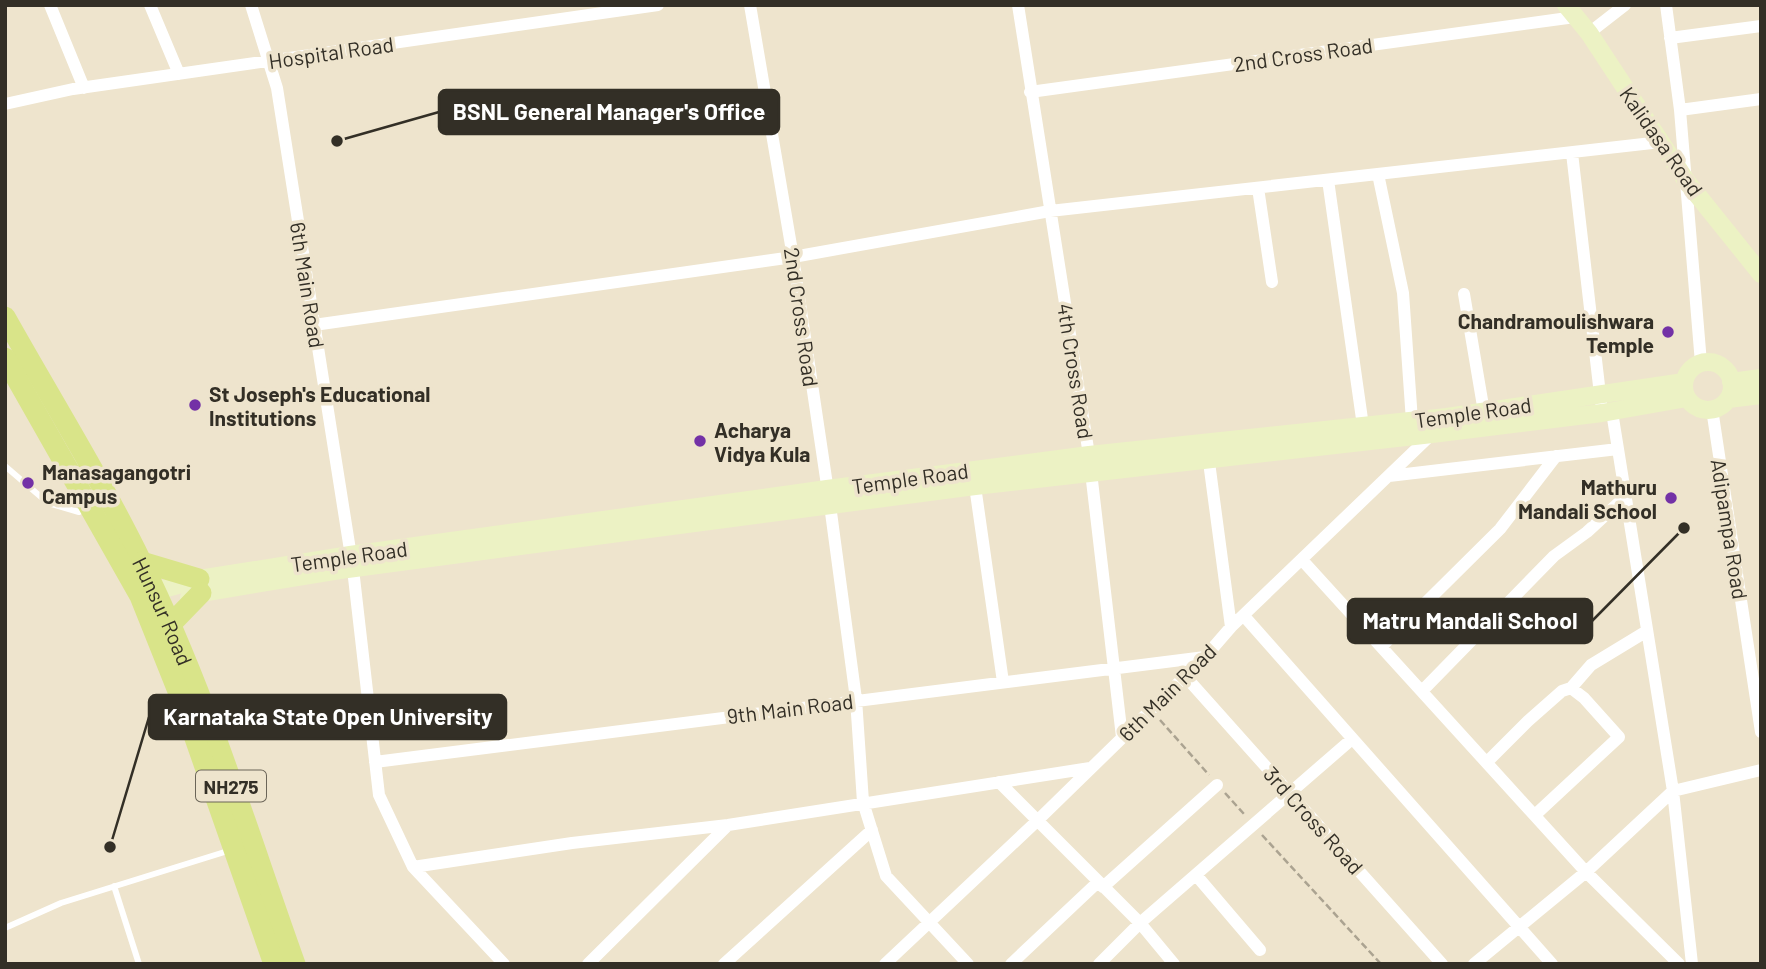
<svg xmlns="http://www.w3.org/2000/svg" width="1766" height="969" viewBox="0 0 1766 969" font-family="Barlow,sans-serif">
<rect width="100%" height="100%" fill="#eee4cd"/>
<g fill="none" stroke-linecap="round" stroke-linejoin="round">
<path stroke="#aba391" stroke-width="2.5" stroke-dasharray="7 3.5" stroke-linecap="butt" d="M1160 720 1209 775
M1225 793 1244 814
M1262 835 1381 964"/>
<path stroke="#fff" stroke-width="6" d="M5 466 48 503 79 512 85 509
M114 886 139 964
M5 928 61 903 231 850"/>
<path stroke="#fff" stroke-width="12" d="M50 5 84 88
M150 5 179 74
M251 5 277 88 353 569 379 795 413 867 504 964
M750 5 793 257 830 505 856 699 863 802 886 876 968 964
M1018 5 1089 455 1122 737
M1666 5 1680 110 1701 363
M1589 33 1625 5
M1670 38 1761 26
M1030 92 1575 17
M5 104 73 89 658 5
M1680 110 1761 99
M1572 153 1601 403
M1378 174 1403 293 1412 421
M1328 180 1363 426
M1258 188 1272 282
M1464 294 1484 412
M314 325 793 257 1050 211 1661 142
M1712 409 1761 732
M1612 412 1618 449
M1209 462 1231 627
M1389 476 1618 449 1673 791 1692 964
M975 486 1003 682
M1303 561 1586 872 1679 964
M1244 616 1552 964
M1382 646 1500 529 1556 456
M1185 676 1442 964
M1423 690 1554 556 1587 532 1625 497
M375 762 1205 657
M1487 762 1528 721 1562 691 1571 688 1591 665 1647 631
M999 782 1140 923 1174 964
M1535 815 1619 737 1584 698 1571 688
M413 867 572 843 728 825 1090 768
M1196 875 1260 950
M1103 887 1217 785
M588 964 728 825
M724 964 872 830
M885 964 1037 821 1205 657 1231 627 1433 433
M1011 964 1098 882
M1099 964 1140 923 1352 739
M1474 964 1586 872 1673 791 1761 770"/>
<path stroke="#ecf2c4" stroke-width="18" d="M1566 5 1589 33 1687 182 1761 274
M1684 386a24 24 0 1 1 48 0a24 24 0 1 1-48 0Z
M1731 382 1761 378
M1728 399 1761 395
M142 595 199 579 350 555 827 489 1089 455 1447 417 1684 382
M189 598 201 593 340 570 975 486 1432 434 1602 413 1687 398"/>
<g stroke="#d9e489" stroke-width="21">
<path id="s1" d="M5 317C51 399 101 479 142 563 205 690 247 830 295 964"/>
<path d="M5 358 140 596 182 701 274 964"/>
<path d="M142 562 199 579"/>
<path d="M170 625 201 593"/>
</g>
</g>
<g fill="#7331a6" stroke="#eee4cd" stroke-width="2.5">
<circle cx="1668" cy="332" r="7"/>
<circle cx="195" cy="405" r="7"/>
<circle cx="700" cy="441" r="7"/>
<circle cx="28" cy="483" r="7"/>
<circle cx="1671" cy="498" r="7"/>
</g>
<g text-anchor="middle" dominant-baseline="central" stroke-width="7" stroke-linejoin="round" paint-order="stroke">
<rect fill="#eee4cd" stroke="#6b6558" stroke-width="2" x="196" y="770.5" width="70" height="31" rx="5"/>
<g font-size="19" font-weight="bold" fill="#332f26">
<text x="231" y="786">NH275</text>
</g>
<g font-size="21" fill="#332f26" stroke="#eee4cd">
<text transform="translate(331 52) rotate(-8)">Hospital Road</text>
<text transform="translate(1303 54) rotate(-8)">2nd Cross Road</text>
<text transform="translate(1662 141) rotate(55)">Kalidasa Road</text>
<text transform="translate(308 285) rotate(81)">6th Main Road</text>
<text transform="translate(802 317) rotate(82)">2nd Cross Road</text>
<text transform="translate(1076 371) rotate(81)">4th Cross Road</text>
<text transform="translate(1473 412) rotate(-8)">Temple Road</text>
<text transform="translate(910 478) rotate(-8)">Temple Road</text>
<text transform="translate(1730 529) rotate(81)">Adipampa Road</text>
<text transform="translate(349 556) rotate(-8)">Temple Road</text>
<text stroke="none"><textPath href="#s1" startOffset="334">Hunsur Road</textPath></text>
<text transform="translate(1167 692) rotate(-45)">6th Main Road</text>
<text transform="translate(790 708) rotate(-7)">9th Main Road</text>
<text transform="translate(1314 820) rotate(48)">3rd Cross Road</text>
</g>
<g font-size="21" font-weight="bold" fill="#332f26" stroke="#eee4cd" text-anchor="start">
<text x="1654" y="320" text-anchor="end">Chandramoulishwara<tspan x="1654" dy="24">Temple</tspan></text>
<text x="209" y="393">St Joseph's Educational<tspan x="209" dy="24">Institutions</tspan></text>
<text x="714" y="429">Acharya<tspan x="714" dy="24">Vidya Kula</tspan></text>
<text x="42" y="471">Manasagangotri<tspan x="42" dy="24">Campus</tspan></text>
<text x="1657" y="486" text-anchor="end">Mathuru<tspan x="1657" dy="24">Mandali School</tspan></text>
</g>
</g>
<path fill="none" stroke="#332f26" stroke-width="2.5" d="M337 141L439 112M1684 528L1592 621M110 847L149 717"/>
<g fill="#332f26" stroke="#eee4cd" stroke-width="2.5">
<circle cx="337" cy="141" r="7"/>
<circle cx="1684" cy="528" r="7"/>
<circle cx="110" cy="847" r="7"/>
</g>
<g fill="#332f26" stroke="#332f26" stroke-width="2.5">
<rect x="439" y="90" width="340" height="44" rx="7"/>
<rect x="1348" y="599" width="244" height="44" rx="7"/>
<rect x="149" y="695" width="357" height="44" rx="7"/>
</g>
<g font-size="23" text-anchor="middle" font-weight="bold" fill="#fff">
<text x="609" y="120">BSNL General Manager's Office</text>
<text x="1470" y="629">Matru Mandali School</text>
<text x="328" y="725">Karnataka State Open University</text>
</g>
<rect width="1766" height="969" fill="none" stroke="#332f26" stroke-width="14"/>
</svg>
